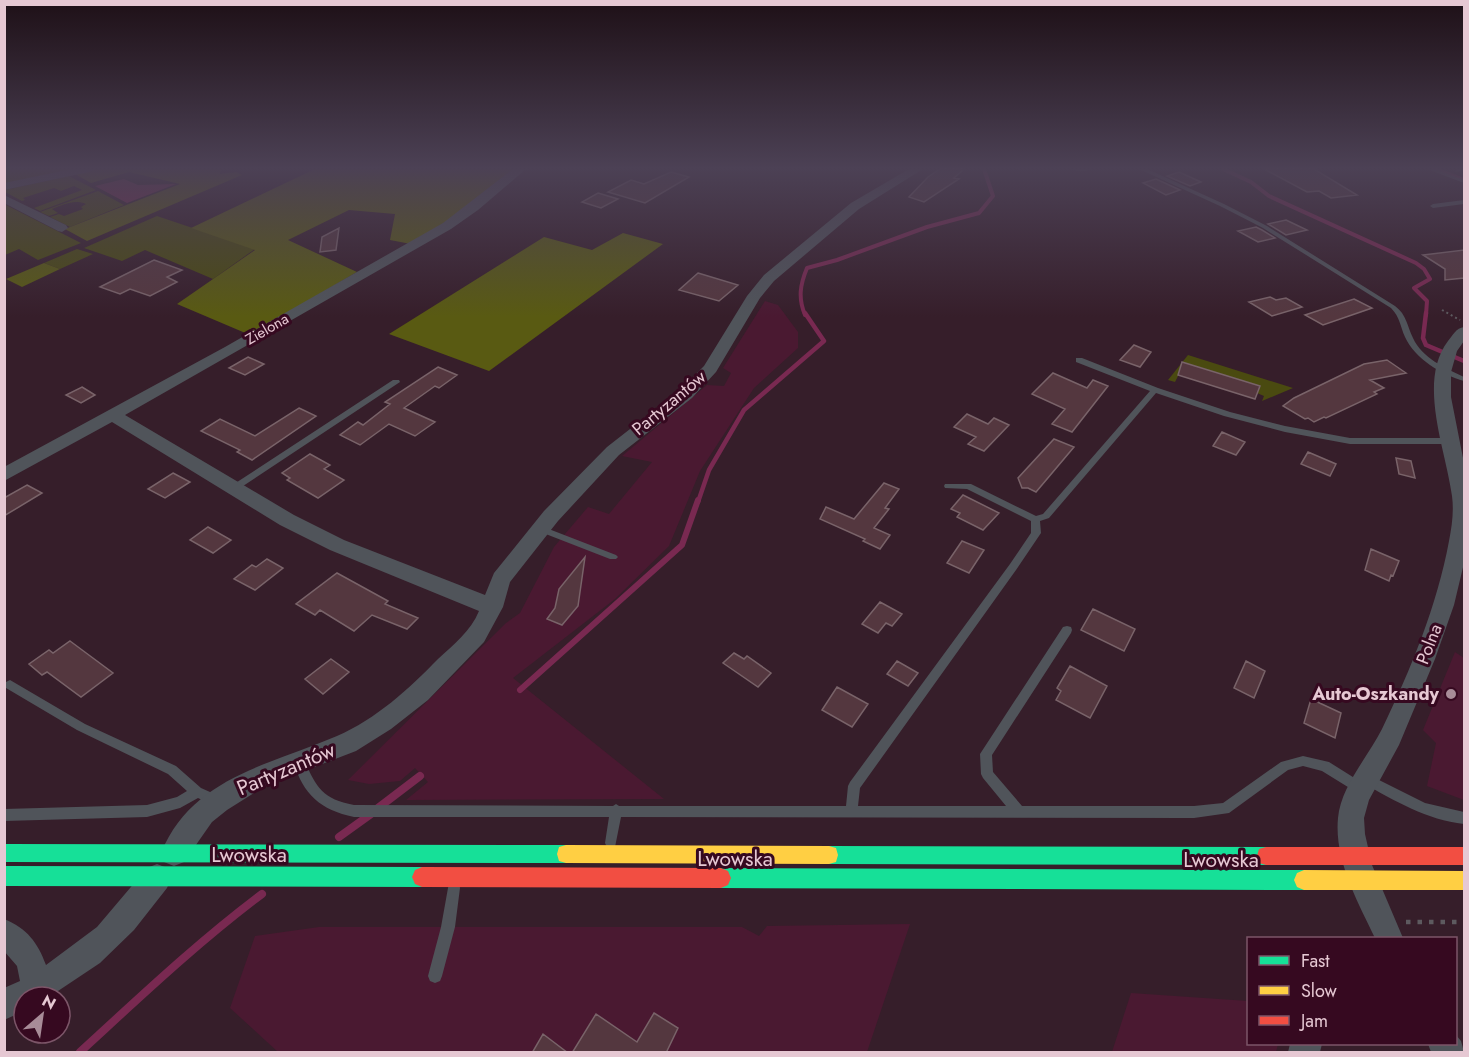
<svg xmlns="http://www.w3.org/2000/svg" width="1469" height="1057" viewBox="0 0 1469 1057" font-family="Jost,sans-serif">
<rect width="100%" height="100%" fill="#361e2a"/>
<path fill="#4a1931" d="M765 301 778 305 798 332V348L754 388 700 471 669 546 615 599 513 678 664 799 406 800 428 782 415 768 400 781 369 784 348 780 506 623 520 613 554 547 588 507 609 514 652 462 622 456 707 385 724 386 731 373 723 368Z
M1455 652 1464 658V800L1427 786 1436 743 1423 730Z
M910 924 867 1052H278L230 1008 255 936 319 927H742L759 936 767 926Z
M1131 993 1248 1001V1044H1278L1276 1052H1112Z"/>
<path fill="#4a4a10" d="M5 169H76L5 184Z
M69 176 96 190 40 211 34 208 82 190 74 186 61 191 54 188 23 198 25 200 22 201 5 192V190Z
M98 191 124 205 70 227 50 217 59 214 64 216 83 209 81 207 86 204C74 199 63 205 52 209L58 213 49 216 40 212Z
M4 204 81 243 38 260 19 249 5 255Z
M157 216 255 249 213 279 145 250 122 261 84 248Z
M77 249 93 254 60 269 44 263Z
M1188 355 1293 388 1262 401 1264 396 1257 393 1259 386 1192 365 1188 372 1181 370 1175 382 1168 380Z"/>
<path fill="#595a12" d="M98 169H221L220 174 236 172 242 175 87 241 65 229 180 184 129 172 91 183 75 174Z
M315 169H516L462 214 411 244 390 240 395 214 349 210 288 240 357 272 250 335 177 304 255 250 191 228Z
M623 233 663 244 489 371 389 334 544 237 592 250Z
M44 263 60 269 22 287 6 279Z"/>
<path fill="#792951" d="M124 179 138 185 176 184 127 203 95 186Z"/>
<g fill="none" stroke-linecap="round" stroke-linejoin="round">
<path stroke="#792951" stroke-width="4" d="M1223 169 1251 182 1269 196 1416 263 1424 269 1430 279 1414 288 1427 301 1426 315
M1436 169 1464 180
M805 315C798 298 800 285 807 268L837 260 927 227 979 213 993 196 984 169"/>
<path stroke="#792951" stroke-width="4.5" d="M1426 313 1423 338 1426 345 1464 361
M698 502 709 470 744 410 824 341 805 313"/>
<path stroke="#792951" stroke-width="6" d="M520 690 682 545 698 500"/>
<path stroke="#792951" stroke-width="8" d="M378 808 420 776
M339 837 371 814
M80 1052C139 998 198 942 262 894"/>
</g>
<path fill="#54373f" stroke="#796369" stroke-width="1.5" d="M940 169H964L954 178 959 179 924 202 909 197 928 177Z
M1264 169H1314L1357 195 1331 198 1319 191 1307 192Z
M671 172 689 177 645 203 608 192 631 180 644 184Z
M1179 172 1201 182 1190 186 1167 176Z
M1156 179 1180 190 1166 195 1143 183Z
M598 193 618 199 601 208 582 202Z
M1286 220 1307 230 1286 235 1268 224Z
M1256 227 1262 230 1275 238 1258 242 1238 231Z
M339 228 336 250 320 252 322 237Z
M1464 250V278L1445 280V269L1423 255Z
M154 260 182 270 167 277 177 282 150 296 130 289 120 294 100 287Z
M698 273 738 285 719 301 679 290Z
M1270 297 1276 300 1286 298 1302 307 1272 316 1249 302Z
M1354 299 1372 308 1323 325 1305 315Z
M1134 345 1151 352 1140 367 1120 360Z
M248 357 264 364 245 375 229 368Z
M1387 360 1406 373 1370 380 1384 388 1374 392 1377 394 1326 418 1324 417 1314 422 1308 418 1305 419 1283 406 1294 398 1364 364Z
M1182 362 1260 386 1255 399 1178 375Z
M438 367 457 375 439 388 435 386 404 408 435 422 415 436 389 424 360 445 340 435 358 422 363 425 390 404 385 402Z
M1053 373 1087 388 1093 380 1108 386 1072 432 1052 424 1065 409 1032 394Z
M82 387 95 395 81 403 66 395Z
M299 408 316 416 252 460 237 452 240 450 201 431 220 419 255 436Z
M967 414 988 424 994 418 1009 425 984 451 968 444 976 437 954 427Z
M1222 432 1245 442 1236 455 1213 446Z
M1054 439 1074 447 1036 492 1028 488H1022L1018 478Z
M1308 452 1336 464 1330 476 1301 464Z
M310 454 330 465 324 469 344 480 318 498 287 480 290 478 282 473Z
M1396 458 1411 461 1415 478 1399 474Z
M173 473 190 482 165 498 148 489Z
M884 483 899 489 885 508 889 509 874 528 890 535 880 549 863 541 865 539 820 519 826 507 854 519Z
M27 485 42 493 4 516V498Z
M963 495 999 513 983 530 957 517 960 513 951 509Z
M208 527 231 540 213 553 190 540Z
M962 541 984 550 969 573 947 563Z
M1371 549 1399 561 1393 576 1391 575 1389 581 1365 570Z
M585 557 578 606 562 625 547 619 555 608 559 589Z
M267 559 283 568 255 590 234 579 252 565 256 567Z
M337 573 388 601 385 604 418 618 407 629 372 615 354 631 320 610 315 615 296 604Z
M880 602 902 614 892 626 886 623 878 633 862 624Z
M1093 609 1135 629 1124 651 1081 630Z
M70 641 113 673 81 697 47 672 42 675 29 664 49 650 53 653Z
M734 653 744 659 747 656 771 673 758 687 723 663Z
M331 659 349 672 323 694 305 679Z
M897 661 918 673 908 686 887 674Z
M1246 661 1265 671 1254 698 1234 688Z
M1070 666 1107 686 1090 718 1056 700 1061 691 1057 688Z
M837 687 868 704 852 727 822 710Z
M1311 699 1341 713 1335 738 1304 723Z
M654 1013 678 1028 666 1053H572L596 1014 637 1042Z
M543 1034 568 1053H532Z"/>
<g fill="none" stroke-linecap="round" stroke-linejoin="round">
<path stroke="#5d5a5f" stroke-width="2" stroke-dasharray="2 3" stroke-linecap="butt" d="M1442 310 1460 320"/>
<path stroke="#5d5a5f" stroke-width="4.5" stroke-dasharray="4.5 7" stroke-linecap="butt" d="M1406 922H1464"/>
<path fill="#50545a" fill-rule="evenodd" d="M1071 169H1091C1086 172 1076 172 1071 169Z
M1139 169H1147L1224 204 1267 226 1395 306C1407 315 1407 326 1413 338 1422 358 1445 368 1464 377V381C1442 375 1415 359 1405 337 1400 326 1400 317 1391 308L1263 228 1220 206Z
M1427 169H1435L1464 180V183Z
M1458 169H1464V170L1456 172 1455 171Z
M1464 200V204L1433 208 1430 206 1433 204Z
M1076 358H1082L1158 388 1230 412 1285 426 1350 438H1452L1456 441 1452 444H1350L1285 432 1224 416 1156 393 1049 518 1040 521 1041 533 1016 570 860 788 858 806H1006L983 778 981 774 980 754 1063 627 1067 626 1071 627 1072 630 1071 633 992 755 993 772 1022 806H1194L1223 803 1281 762 1303 756 1329 762 1364 784 1366 788 1364 792 1360 794 1356 792 1322 771 1303 766 1288 770 1229 813 1194 818 621 817 615 847 611 849 607 847 605 843 609 817H354C320 810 303 794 293 761L295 757 299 756 303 757C315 785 321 799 354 805L613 806 616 804 619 806H846L848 786 850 782 1010 564 1031 533V521L967 489 945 488 944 486 945 484H971L1036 516 1043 514 1150 391 1076 362Z
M393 380H399L400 382 237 490H231L230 488 231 486Z
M541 526 616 555 618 557 616 559H610L538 531 536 529 538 527Z
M10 680 85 724 176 766 201 788 219 796 221 800 219 804 215 806 198 798 180 808 147 817 4 821V809L147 805 177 797 187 791 168 774 77 730 6 688 5 685 6 682Z
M1367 774 1425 803 1464 812V824C1427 820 1395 801 1363 783L1361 779 1363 775Z
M454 882 459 883 460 888 455 927 442 976 440 981 435 983 430 981 428 976 441 927 448 888 449 883Z"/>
<path fill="#50545a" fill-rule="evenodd" d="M72 169H95L89 172 4 190V183Z
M513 169H526L478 210 451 229 125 415 294 515 344 540 485 595 494 573 544 511 607 447 680 390 704 366 747 296 764 275 851 203 909 169H923L859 209 774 281 760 298 716 372 692 398 619 455 558 521 510 582 503 607 484 642 428 700 391 729 356 751 265 786 227 810 212 822 184 862 174 866 164 862 161 853C192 777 270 765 337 736 376 719 409 689 438 659 453 645 471 631 479 611L330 550 280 525 112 422 4 481V467L225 347 443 223Z
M4 195 66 225 68 228 62 232 58 231 4 203Z
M1464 327V341L1457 351 1451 372V397L1464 463V563L1454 605 1435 659 1399 745 1369 800 1364 818 1365 834 1372 865 1403 938H1375C1358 902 1334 860 1338 818 1341 786 1368 757 1382 729 1411 669 1437 606 1449 541 1452 526 1454 511 1452 496 1446 450 1417 382 1448 341 1453 335 1456 328 1464 327Z
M157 864 167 868 171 878 167 888 134 930 100 963 49 997H24V1011L4 1020V988L20 981 17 966 4 951V919C27 928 38 943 46 965L97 927 147 868Z
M1456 1035 1461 1041 1464 1052H1431L1428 1044H1456Z
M1290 1044H1322L1320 1052H1288Z"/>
<path fill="#16e098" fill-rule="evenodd" d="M4 844 566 845 573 847 575 854 573 861 566 863 4 862Z
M829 846 1266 847 1273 849 1275 856 1273 863 1266 865 829 864 822 862 820 855 822 848Z
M4 866 422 867 429 870 432 877 429 884 422 887 4 886Z
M721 868 1304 870 1311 873 1314 880 1311 887 1304 890 721 888 714 885 711 878 714 871Z"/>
<path fill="#ffcf43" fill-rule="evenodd" d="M566 845 829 846 836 848 838 855 836 862 829 864 566 863 559 861 557 854 559 847Z
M1304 870 1464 871V890H1304L1297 887 1294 880 1297 873Z"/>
<path fill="#f24e42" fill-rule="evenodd" d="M1266 847H1464V865H1266L1259 863 1257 856 1259 849Z
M422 867 721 868 728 871 731 878 728 885 721 888 422 887 415 884 412 877 415 870Z"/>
</g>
<linearGradient id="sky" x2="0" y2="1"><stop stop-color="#1e1017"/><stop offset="0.53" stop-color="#4c4155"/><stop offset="1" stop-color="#4c4155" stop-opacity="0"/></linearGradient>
<rect width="1469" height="317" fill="url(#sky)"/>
<circle fill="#a88c98" stroke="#360920" stroke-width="2" cx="1451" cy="694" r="6"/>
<g text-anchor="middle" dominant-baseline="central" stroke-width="6" stroke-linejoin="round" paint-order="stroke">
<g font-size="15" fill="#e6c8d3" stroke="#360920">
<text transform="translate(267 329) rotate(-30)">Zielona</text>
</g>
<g font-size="18" fill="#e6c8d3" stroke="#360920">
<text transform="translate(669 403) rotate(-40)">Partyzantów</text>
<text transform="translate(1429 644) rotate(-69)">Polna</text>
</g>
<g font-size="18" font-weight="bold" fill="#e6c8d3" stroke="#360920" text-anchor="end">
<text x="1439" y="694">Auto-Oszkandy</text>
</g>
<g font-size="21" fill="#e6c8d3" stroke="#360920">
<text transform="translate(286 769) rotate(-23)">Partyzantów</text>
<text x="249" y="855">Lwowska</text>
<text x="735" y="859">Lwowska</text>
<text x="1221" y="860">Lwowska</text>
</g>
</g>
<rect width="1469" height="1057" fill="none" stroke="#e6c8d3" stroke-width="12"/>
<rect x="1247" y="937" width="210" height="108" fill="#360920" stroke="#7c5568" stroke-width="1.5"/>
<rect x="1259" y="956" width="30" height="9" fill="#16e098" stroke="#7c5568" stroke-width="1.5"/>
<text x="1301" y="967" font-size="18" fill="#e6c8d3">Fast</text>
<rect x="1259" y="986" width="30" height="9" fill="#ffcf43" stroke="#7c5568" stroke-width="1.5"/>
<text x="1301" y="997" font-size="18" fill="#e6c8d3">Slow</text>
<rect x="1259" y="1016" width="30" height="9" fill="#f24e42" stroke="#7c5568" stroke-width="1.5"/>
<text x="1301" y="1027" font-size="18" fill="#e6c8d3">Jam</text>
<g transform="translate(42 1015) rotate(29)"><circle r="28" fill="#360920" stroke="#7c5568" stroke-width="1.5"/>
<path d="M0-4.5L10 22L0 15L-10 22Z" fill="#a88c98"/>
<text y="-9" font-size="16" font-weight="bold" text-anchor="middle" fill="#e6c8d3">N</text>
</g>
</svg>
